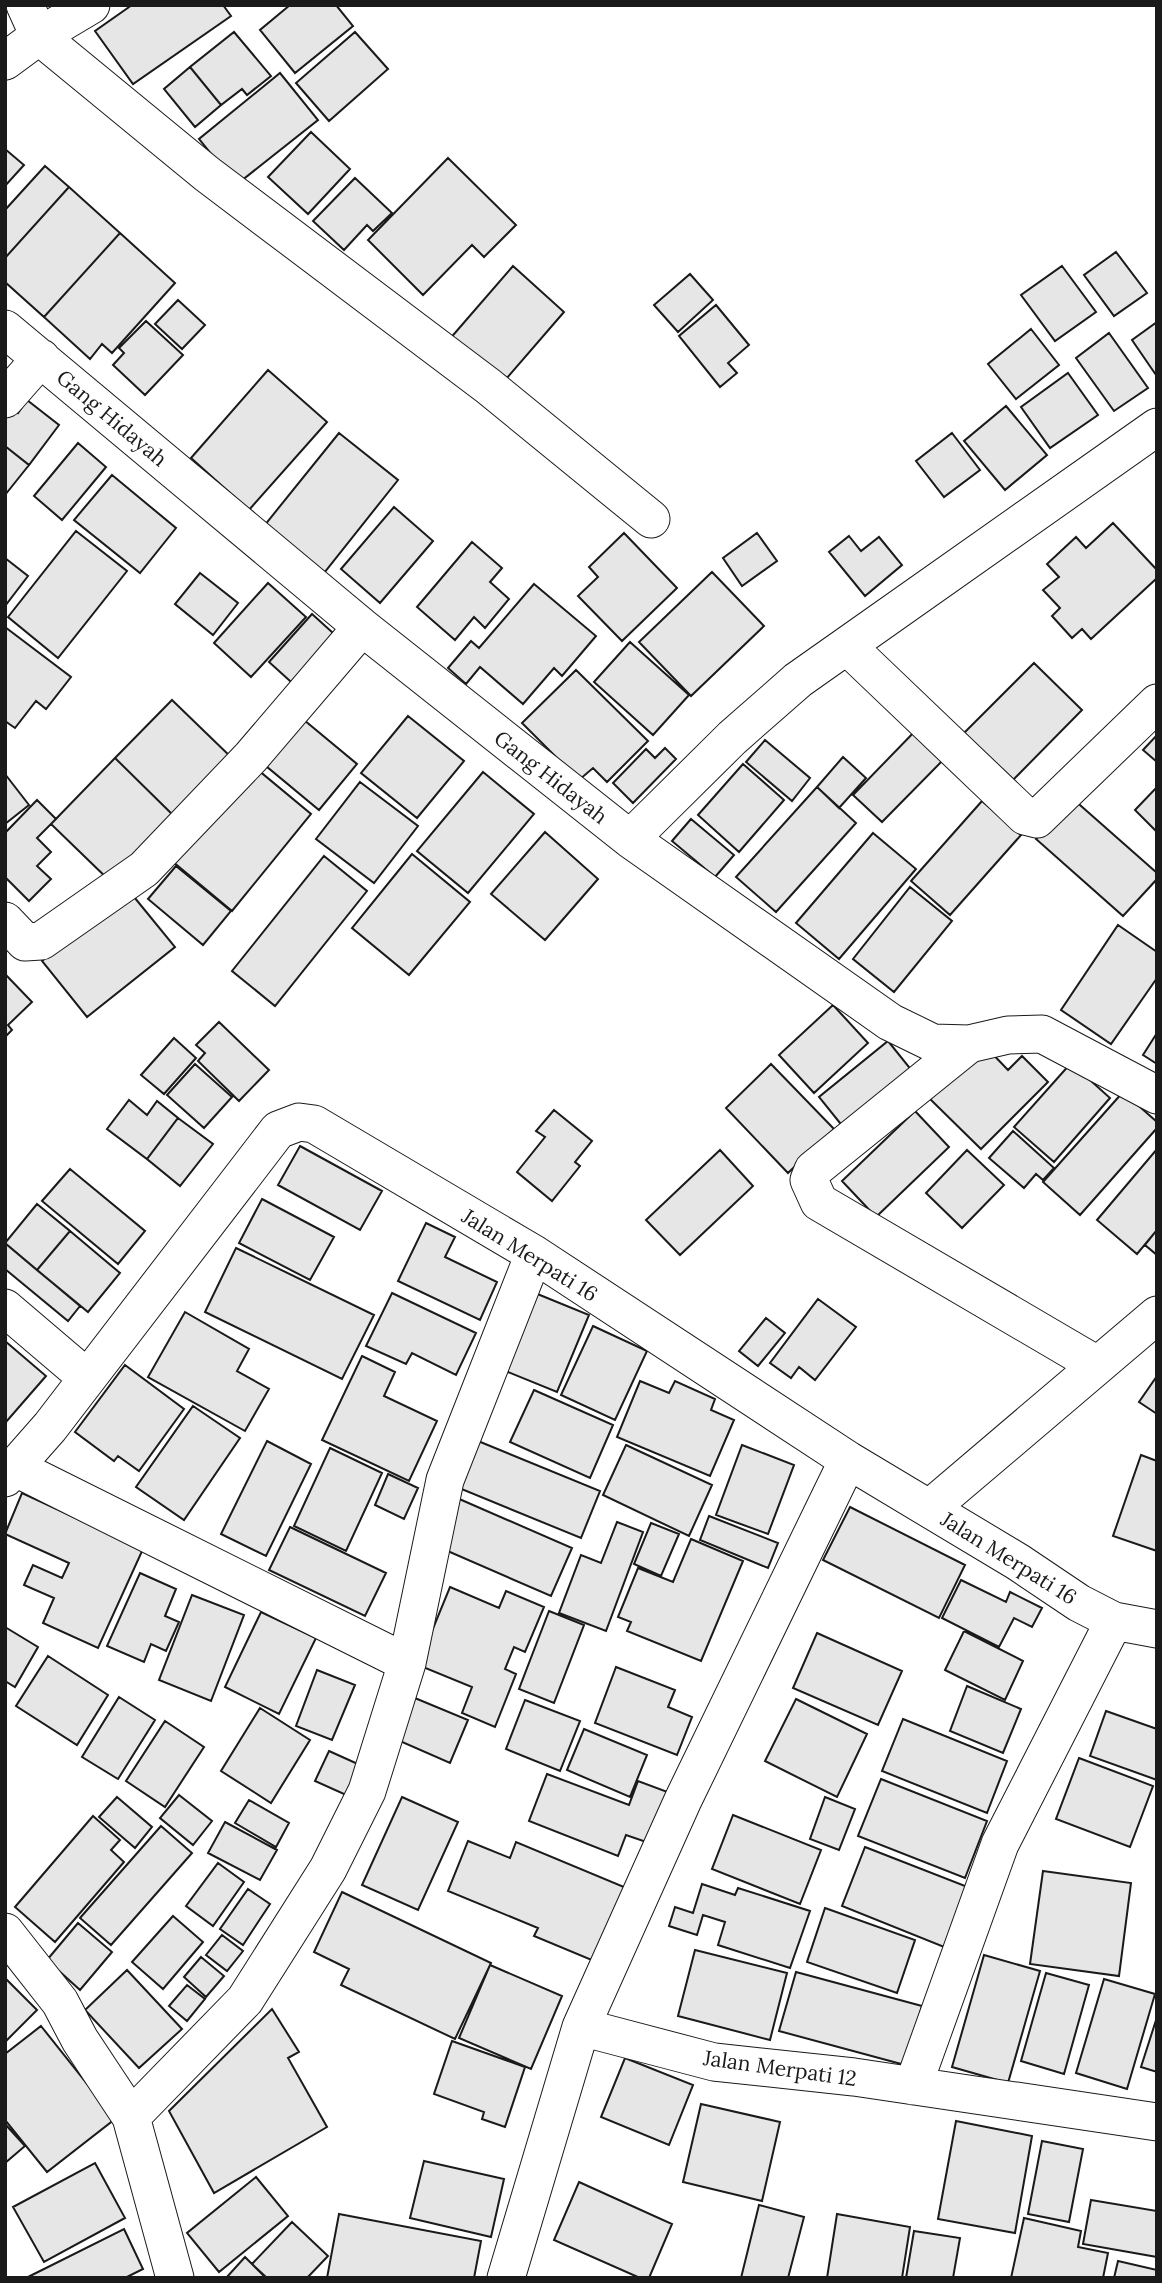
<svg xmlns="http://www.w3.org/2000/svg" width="1162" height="2283" viewBox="0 0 1162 2283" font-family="Lora,serif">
<rect width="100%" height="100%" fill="#fff"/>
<path fill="#e6e6e6" stroke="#1a1a1a" stroke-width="2" d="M132 5H223L231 16 133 84 95 31Z
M290 5H336L353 26 295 73 260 30Z
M234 32 271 76 247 95 242 89 221 105 190 67Z
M355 32 388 69 329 121 296 83Z
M190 67 221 105 195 127 164 89Z
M280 73 318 120 236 185 199 139Z
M311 132 350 169 308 214 268 177Z
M5 149 24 165 5 186Z
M448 158 516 225 484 257 472 245 423 295 368 240Z
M45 166 69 187 5 258V210Z
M355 178 392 213 373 231 367 225 344 250 313 221Z
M69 187 120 233 44 317 5 282V258Z
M120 233 175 283 112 353 102 344 90 359 44 317Z
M1116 252 1147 293 1114 316 1084 275Z
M513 266 564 312 500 386 448 341Z
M1062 266 1096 312 1055 341 1021 295Z
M690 274 713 300 678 332 654 305Z
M178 300 205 325 182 349 155 324Z
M716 305 749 345 728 363 737 373 720 387 679 336Z
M146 321 183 355 145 395 113 365 124 353 119 348Z
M1157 322V374L1156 375 1132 340Z
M1031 329 1059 365 1016 399 988 364Z
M1109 333 1148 388 1114 411 1076 358Z
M268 370 327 422 249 510 191 458Z
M1068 373 1098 415 1050 448 1021 407Z
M27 400 59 425 29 465 5 446V404L18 413Z
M1006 406 1047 455 1005 490 964 441Z
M339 433 398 480 324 573 264 526Z
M952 433 980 470 944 497 916 461Z
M78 443 106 467 62 520 34 496Z
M5 446 29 465 5 495Z
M112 475 176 528 140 573 74 520Z
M394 507 433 541 380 603 341 569Z
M1113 523 1157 570V578L1091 639 1082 629 1072 638 1052 616 1060 608 1043 590 1059 577 1047 564 1076 537 1086 548Z
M76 531 127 571 58 658 8 617Z
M624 533 677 588 622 641 578 596 598 577 589 567Z
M757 533 777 561 742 586 723 558Z
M849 536 861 551 879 537 902 565 865 596 829 552Z
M472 542 502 568 490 582 509 599 485 628 474 617 455 640 417 607Z
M5 558 28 576 5 606Z
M712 572 764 626 691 696 639 642Z
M200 573 238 603 213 635 175 604Z
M268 583 306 617 251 677 214 643Z
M534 584 596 636 562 676 554 668 523 704 480 667 466 684 448 668 471 641 479 648Z
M312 614 343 642 300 690 269 662Z
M5 627 71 677 46 709 36 701 15 728 5 721Z
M630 642 689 695 653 735 594 682Z
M1034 663 1082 710 1013 780 964 733Z
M576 670 648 741 607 782 593 768 579 780 522 723Z
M172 700 234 760 177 819 115 758Z
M408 716 464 761 417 818 361 773Z
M304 720 357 764 319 810 266 766Z
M920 726 949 754 882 822 853 795Z
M1157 735V762L1143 750Z
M765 740 810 778 792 801 746 762Z
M665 748 676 759 633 803 613 783 646 749 655 758Z
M843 757 866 778 839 808 817 787Z
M115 758 177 819 113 884 51 824Z
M743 764 784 800 739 852 698 815Z
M252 765 311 814 232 911 172 861Z
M483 772 534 814 468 893 417 851Z
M5 774 29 805 5 824Z
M360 782 418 826 374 883 316 839Z
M817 787 856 823 776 912 736 877Z
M1157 787V832L1135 810Z
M1072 798 1157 873V879L1123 916 1036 839Z
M37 800 56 819 37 838 51 852 37 866 51 879 29 901 5 877V833Z
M982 801 1021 835 950 915 911 881Z
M691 819 734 855 715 877 672 841Z
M545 832 598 879 545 940 491 894Z
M873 833 916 869 839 959 796 923Z
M412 854 470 902 409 975 352 928Z
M324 856 367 891 275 1006 232 971Z
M176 866 231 911 203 945 148 899Z
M910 887 952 921 894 992 853 959Z
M130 892 175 947 87 1017 42 961Z
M1118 925 1157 952V978L1111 1044 1061 1010Z
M5 974 32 1002 8 1025 12 1030 5 1037Z
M833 1005 868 1043 814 1093 779 1055Z
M219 1022 269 1070 239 1101 198 1061 205 1053 196 1045Z
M1157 1033V1064L1143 1055Z
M174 1038 196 1058 164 1094 141 1075Z
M888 1041 913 1072 844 1128 819 1097Z
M983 1044 1008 1070 1022 1056 1048 1082 981 1149 929 1098Z
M1071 1063 1110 1098 1054 1162 1014 1127Z
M195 1064 232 1097 204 1128 167 1095Z
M771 1064 834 1129 788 1173 726 1108Z
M1123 1092 1157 1122V1128L1080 1215 1043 1182Z
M129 1100 147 1115 157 1101 178 1118 147 1159 107 1129Z
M554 1110 592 1141 575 1162 580 1166 552 1201 517 1172 545 1137 536 1131Z
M915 1111 949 1147 876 1217 842 1181Z
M178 1118 213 1144 180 1186 147 1159Z
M1013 1131 1054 1168 1043 1180 1036 1174 1024 1188 989 1158Z
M300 1146 382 1191 360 1230 278 1185Z
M1157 1149V1230L1137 1254 1097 1220Z
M720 1150 753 1186 680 1255 646 1220Z
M967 1150 1004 1185 962 1228 926 1193Z
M70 1169 145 1231 118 1264 42 1201Z
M262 1199 334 1237 310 1280 239 1243Z
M37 1204 70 1231 37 1270 5 1243Z
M426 1223 455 1237 445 1257 497 1282 480 1320 398 1281Z
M1157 1230V1255L1145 1245Z
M70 1231 120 1273 88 1312 37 1270Z
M5 1243 80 1306 68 1321 5 1269Z
M236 1248 374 1315 342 1379 205 1312Z
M392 1293 476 1333 456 1375 412 1353 406 1364 366 1346Z
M535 1293 589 1315 557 1392 503 1370Z
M818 1299 856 1327 815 1380 799 1367 791 1378 770 1363Z
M185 1312 249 1349 237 1371 269 1389 245 1431 148 1377Z
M766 1318 785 1333 758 1366 739 1351Z
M593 1326 647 1351 615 1420 561 1395Z
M5 1341 46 1376 6 1422 5 1421Z
M362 1356 395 1372 384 1396 437 1421 409 1481 322 1440Z
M125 1365 184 1409 139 1471 118 1456 114 1461 75 1432Z
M1157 1376V1414L1139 1402Z
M640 1381 669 1393 675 1381 715 1399 711 1410 734 1420 710 1476 617 1437Z
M534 1390 613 1425 590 1478 510 1442Z
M193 1406 240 1438 184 1520 136 1487Z
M267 1441 311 1464 266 1556 221 1534Z
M478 1441 600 1491 581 1538 459 1488Z
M626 1445 712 1485 689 1536 603 1495Z
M742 1445 794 1465 768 1534 716 1515Z
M330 1448 382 1473 346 1551 294 1526Z
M1141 1455 1157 1461V1551L1113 1536Z
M388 1474 418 1488 404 1519 375 1505Z
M22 1493 143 1549 98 1648 43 1623 54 1598 24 1585 33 1565 62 1578 69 1563 5 1534Z
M457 1498 572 1548 551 1596 436 1546Z
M850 1507 965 1565 939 1618 823 1560Z
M709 1516 778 1543 768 1568 700 1540Z
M617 1522 643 1532 606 1631 559 1613 581 1555 601 1563Z
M651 1523 679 1534 661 1576 634 1564Z
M290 1527 386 1573 365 1616 269 1570Z
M691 1539 743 1561 701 1661 627 1631 631 1622 618 1617 638 1568 673 1582Z
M140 1573 176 1589 165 1616 179 1622 166 1651 151 1644 144 1662 107 1646Z
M961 1580 1006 1602 1010 1592 1042 1608 1032 1627 1014 1618 999 1647 942 1618Z
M450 1587 499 1608 506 1591 544 1607 525 1652 514 1647 505 1669 516 1674 495 1727 462 1713 472 1687 418 1665Z
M192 1595 244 1615 211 1701 159 1680Z
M549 1611 584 1625 554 1703 519 1689Z
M261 1612 316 1638 279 1714 225 1687Z
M5 1627 38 1647 15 1687 5 1681Z
M964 1631 1023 1661 1005 1700 945 1670Z
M817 1633 902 1671 878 1725 793 1688Z
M48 1656 108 1695 77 1745 16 1706Z
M616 1667 675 1690 668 1707 692 1717 677 1755 595 1723Z
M317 1670 355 1685 332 1740 296 1726Z
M967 1686 1021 1709 1003 1753 950 1731Z
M410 1696 468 1720 450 1763 393 1738Z
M119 1697 155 1720 118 1779 82 1757Z
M796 1699 867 1734 837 1797 765 1761Z
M525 1700 580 1721 560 1771 506 1749Z
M260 1708 310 1740 271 1803 221 1771Z
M1106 1711 1157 1729V1780L1090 1756Z
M903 1719 1007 1761 987 1813 882 1771Z
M165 1721 204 1747 165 1807 126 1781Z
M584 1729 647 1755 630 1797 567 1770Z
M329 1751 369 1769 355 1799 315 1781Z
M1079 1758 1153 1786 1130 1847 1056 1819Z
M547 1774 629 1805 638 1781 673 1794 655 1845 626 1835 618 1856 529 1821Z
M881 1779 987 1821 965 1878 858 1836Z
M179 1795 212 1821 193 1845 160 1818Z
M117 1797 152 1827 135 1848 99 1817Z
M402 1797 458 1822 418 1910 362 1885Z
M825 1797 855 1809 839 1850 810 1839Z
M249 1800 289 1823 276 1847 235 1823Z
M733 1815 821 1850 800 1904 712 1869Z
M93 1816 120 1840 111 1850 124 1862 55 1942 15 1907Z
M225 1822 277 1850 260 1880 208 1853Z
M161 1826 192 1853 111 1945 80 1918Z
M468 1841 510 1858 516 1842 636 1892 606 1966 534 1936 538 1928 448 1891Z
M865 1847 978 1891 954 1951 842 1906Z
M218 1863 244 1882 213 1926 186 1906Z
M1043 1871 1131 1883 1119 1976 1030 1964Z
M702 1884 735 1895 738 1888 810 1911 790 1968 718 1945 725 1922 703 1915 697 1935 669 1926 675 1907 693 1913Z
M248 1889 270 1904 243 1945 220 1929Z
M342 1892 491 1963 455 2039 341 1985 349 1969 314 1952Z
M825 1908 915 1940 897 1993 807 1962Z
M173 1916 203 1942 163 1989 132 1962Z
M78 1923 112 1952 80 1990 47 1960Z
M222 1935 243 1951 227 1971 206 1955Z
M695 1950 787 1973 770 2040 678 2016Z
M984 1955 1040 1971 1008 2083 952 2067Z
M201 1957 224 1976 206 1997 184 1977Z
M490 1965 562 1996 531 2069 459 2038Z
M127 1970 182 2029 139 2068 85 2010Z
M796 1972 922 2006 905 2065 779 2031Z
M1046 1973 1089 1985 1064 2074 1021 2061Z
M5 1978 37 2010 5 2042Z
M1104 1979 1155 1994 1127 2089 1076 2073Z
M187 1985 205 1999 187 2021 169 2006Z
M272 2009 299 2052 288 2058 327 2127 214 2193 169 2111Z
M1157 2017V2072L1141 2067Z
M41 2026 115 2119 47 2172 5 2120V2054Z
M452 2041 525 2067 505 2127 482 2119 484 2112 434 2094Z
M625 2058 693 2085 669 2145 601 2117Z
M701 2104 780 2122 762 2201 683 2182Z
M956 2121 1032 2136 1015 2233 938 2219Z
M5 2124 25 2146 5 2163Z
M1042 2141 1083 2149 1069 2222 1028 2214Z
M424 2161 504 2179 491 2237 410 2218Z
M95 2163 125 2218 44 2262 13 2207Z
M256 2177 288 2216 219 2272 187 2233Z
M579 2182 672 2224 649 2278H640L554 2240Z
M1091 2200 1157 2211V2257L1083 2244Z
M759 2205 804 2217 788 2278H741Z
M339 2214 481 2241 474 2278H327Z
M837 2214 910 2227 902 2278H827Z
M1024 2218 1081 2231 1078 2247 1108 2253 1103 2278H1011Z
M292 2222 328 2256 307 2278H267L252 2264Z
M124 2229 143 2269 125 2278H26Z
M914 2231 960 2238 953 2278H906Z
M245 2257 266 2278H226Z
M1118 2261 1157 2270V2278H1114Z"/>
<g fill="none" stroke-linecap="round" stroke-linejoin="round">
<g stroke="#1a1a1a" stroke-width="39">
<path id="street" d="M25 5 39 36 207 174 488 386 651 519
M5 61 39 36 91 5
M5 329 362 627 630 839 890 1022 933 1043 969 1044 1008 1035 1042 1034 1157 1095
M5 399 41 358
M847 646 1025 816 1037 819 1157 703
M630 839 732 738 798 680 1157 427
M5 921 25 942 41 941 144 869 251 757 362 627
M969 1044 813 1170 809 1180 819 1202 1097 1365
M5 1308 86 1377
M14 1467 407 1663
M5 1478 50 1427 278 1130 299 1122 314 1124 534 1254 848 1460 1018 1562 1079 1603 1114 1621 1157 1629
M930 1508 1157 1315
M5 1932 60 2002 80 2040 131 2117 175 2278
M581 2027 683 1800 848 1460
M913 2086 1000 1844 1114 1621
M131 2117 245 2000 328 1869 367 1791 407 1663 445 1480 534 1254
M506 2278 581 2027 714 2062 854 2077 1157 2122"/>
</g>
<use href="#street" stroke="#fff" stroke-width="37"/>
</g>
<g text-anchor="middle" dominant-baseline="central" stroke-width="5" stroke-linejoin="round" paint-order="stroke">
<g font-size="21" fill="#1a1a1a" stroke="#fff">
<text transform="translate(112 418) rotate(40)">Gang Hidayah</text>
<text transform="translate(551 777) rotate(38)">Gang Hidayah</text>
<text transform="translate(530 1255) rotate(32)">Jalan Merpati 16</text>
<text transform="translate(1009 1558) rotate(32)">Jalan Merpati 16</text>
<text transform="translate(780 2068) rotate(8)">Jalan Merpati 12</text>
</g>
</g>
<rect width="1162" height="2283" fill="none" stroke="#1a1a1a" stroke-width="14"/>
</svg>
